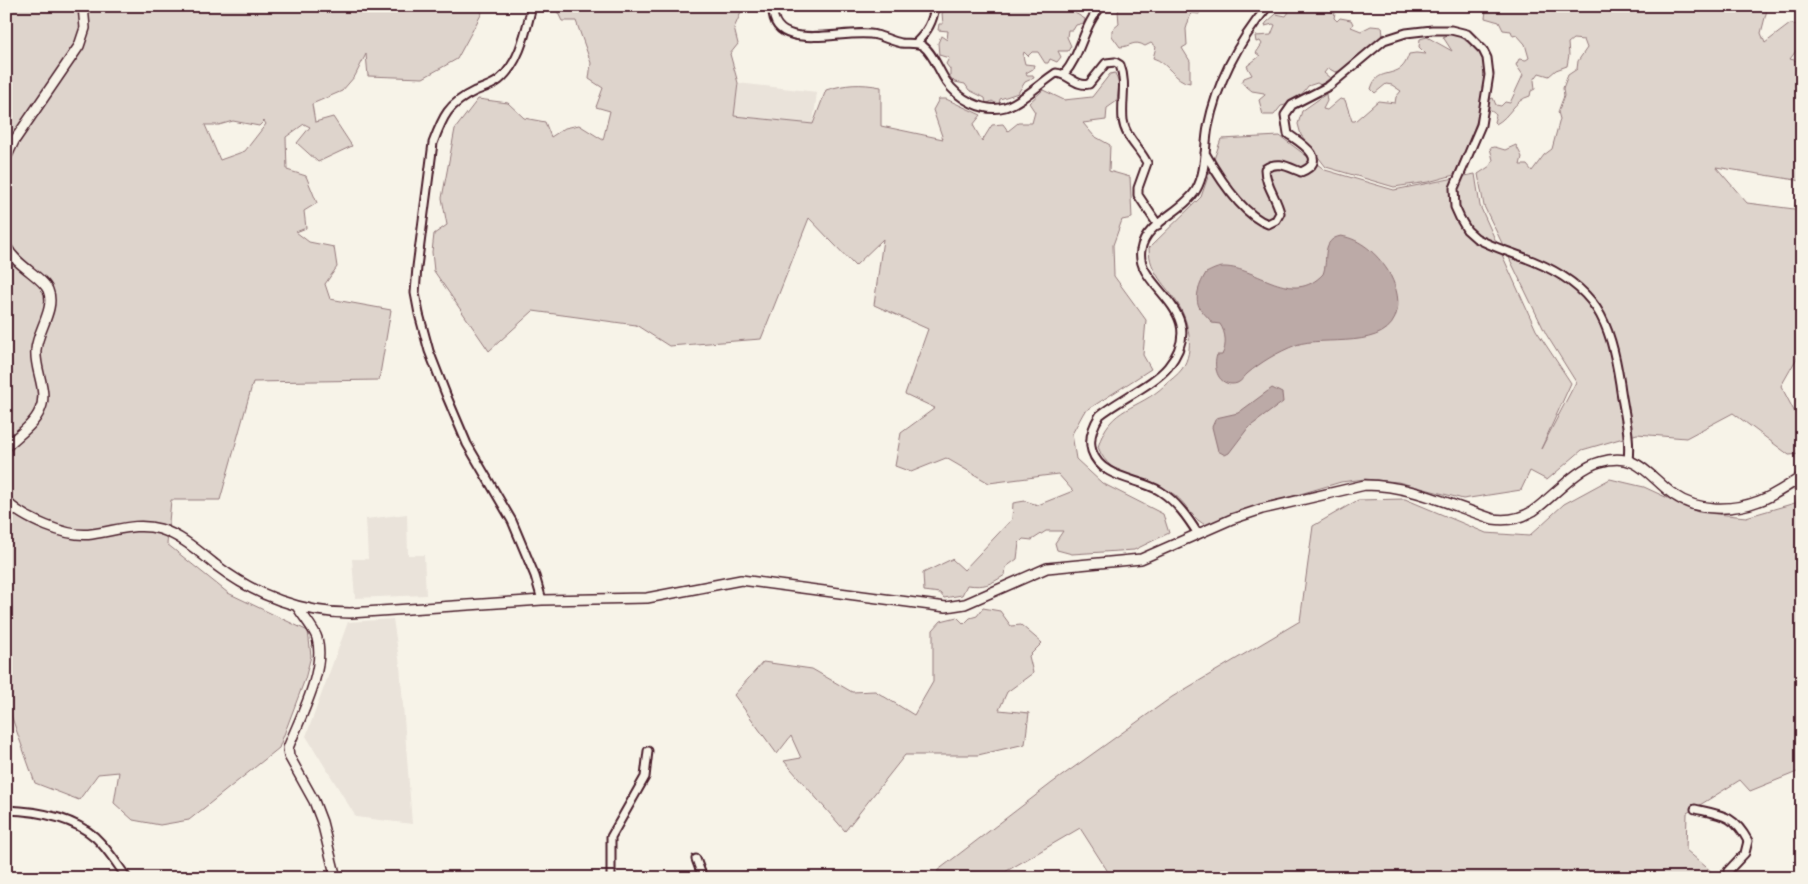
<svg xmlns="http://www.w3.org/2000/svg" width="1808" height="884" viewBox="0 0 1808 884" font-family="Delius,sans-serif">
<rect width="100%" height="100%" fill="#f7f3e8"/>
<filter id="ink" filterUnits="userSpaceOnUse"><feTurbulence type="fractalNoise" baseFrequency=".02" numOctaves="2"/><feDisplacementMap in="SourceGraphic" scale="10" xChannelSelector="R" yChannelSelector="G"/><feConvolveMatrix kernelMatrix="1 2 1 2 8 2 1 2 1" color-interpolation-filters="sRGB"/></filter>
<g filter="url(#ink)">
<path fill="#eae3da" d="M738 83 817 92 813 124 734 116Z
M407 514 408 555H424L426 595 355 598 352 559H368L366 519Z
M393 619 400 665 412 824 356 817 306 736 348 622Z"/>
<path fill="#ded4cc" stroke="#947a7c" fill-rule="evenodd" d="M6 6H476L482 13 457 59 423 78 368 76 366 54 355 76 342 91 312 104 315 122 333 117 352 146 318 162 297 143 310 127 304 124 286 137 287 170 306 176 317 203 304 211 306 228 296 232 309 242 334 247 337 267 325 284 330 299 391 310 379 380 253 382 220 500H171L167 544 228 593 308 631 311 656 305 679 279 748 189 820 160 825 133 820 114 803 119 772 98 774 79 800 35 783 6 701ZM233 121 259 126 264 121 266 124 245 151 220 160 205 125H219Z
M552 6H744L734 28 738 44 730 54 738 83 734 116 813 124 826 90C845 84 861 83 881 87V126L943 139 933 110 939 99H946L981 115 973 125 982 141 992 125 1003 124 1008 131 1018 123H1032L1035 112 1029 103 1043 90 1064 100 1092 97 1110 74 1115 73 1119 84 1117 101 1107 108 1106 120 1083 123 1094 136 1110 145 1109 171 1130 177 1132 218 1122 220 1113 245 1114 276 1146 320 1143 355 1151 369 1084 412 1072 434 1076 459 1102 483 1163 514 1169 533 1134 550 1072 554 1057 550 1055 543 1063 531H1046L1032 540 1023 539 1019 543 1017 559 1006 567 1005 575C989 585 985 587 967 585L962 595 944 598 940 593 924 591 923 573 952 559 964 570 1012 519 1013 503 1025 501 1038 505 1073 491 1058 474 989 483 946 458 911 472 895 466 901 433 935 408 905 394 928 329 874 305 883 239 855 266 809 218 761 339 669 346 636 325 533 311 489 351 434 271 432 252 434 234 447 225 442 198 455 129 478 99 508 103 524 118 545 122 551 137 565 128 579 125 603 140 610 111 596 107 603 88 589 79 591 63 576 21H562L556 9Z
M946 6H1072L1075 13 1085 19 1084 23 1076 25 1073 30H1068L1067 37 1071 46 1068 51H1058L1061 57 1057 62 1050 59 1048 63H1045L1038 52H1032L1028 56 1024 52 1023 56 1025 64 1034 65 1033 69 1026 73 1027 75H1033L1034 78 1025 82 1018 93 1000 99 999 105 992 101 986 104 985 98 969 90 965 84 955 82 950 77V69L946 64 949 58 939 55 938 43 941 36 947 40 948 31 938 30 939 24H943L942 13 947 9Z
M1123 6H1203L1199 14 1191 13 1186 29 1187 45 1182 48 1190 61V83C1174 81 1168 62 1153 58L1156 47 1151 43 1145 46C1134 39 1130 47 1120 47L1112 36V30L1119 24 1118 11Z
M1280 6H1328V11L1335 13 1334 18 1337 21 1340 18 1351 20 1353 24 1351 27 1361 31 1371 26 1382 27 1383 35 1344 70 1335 72 1328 68 1324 73 1330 78 1321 85 1317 83 1308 86C1303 94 1291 105 1281 106L1274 115H1263L1259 100 1265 95 1264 93 1252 91 1242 83 1244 78 1252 75 1247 66 1260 56 1256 53 1262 44 1260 41 1256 42 1255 36 1271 35 1275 25 1273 24 1265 26 1266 23 1276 14 1286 16 1289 12 1280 10Z
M1472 6H1768L1761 33 1765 43 1790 24 1802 25V43L1790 59 1802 62V181L1716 167 1747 203 1802 210V349L1781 386 1802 426V454L1789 455 1733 413 1686 438 1637 434 1582 450 1547 480 1530 471 1521 490 1463 499 1398 482 1365 479 1341 482 1249 509 1208 526C1192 520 1188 505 1175 495 1148 475 1111 482 1098 447 1110 405 1138 411 1165 385 1170 380 1178 375 1182 369 1195 350 1189 322 1178 304 1166 285 1149 273 1149 248L1201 197 1221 139 1280 136 1325 170 1394 190 1475 174 1480 206 1536 330 1571 383 1541 449 1576 382 1546 334 1484 206 1478 174 1490 166 1493 160 1490 148 1495 147 1505 150 1516 145 1522 157 1520 165H1527L1532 171 1544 155 1552 149 1560 119 1558 112 1564 96 1563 88 1568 75 1577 69 1578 61 1587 48 1584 40 1573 39 1568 43 1569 55 1567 66 1556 70 1549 76 1539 73 1534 80 1535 89 1531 91 1530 96C1514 100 1510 117 1496 124L1494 122 1496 115C1492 110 1486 111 1488 100L1493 98 1496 105 1501 106 1505 102 1510 103 1523 75 1516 65 1519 59 1526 60 1529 58 1525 44 1517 35 1513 36 1511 31 1503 30 1499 22 1485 18 1486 10Z
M1453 33C1459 35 1461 37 1466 41 1468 42 1471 42 1473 44 1507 67 1466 148 1454 175L1428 182 1394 187 1326 167 1301 135 1298 124 1302 111 1326 94 1327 101 1323 109 1327 110 1340 99 1345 100 1352 121H1355L1378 101 1395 103 1396 97 1401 91 1392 85 1386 84 1375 93 1371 89C1376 72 1385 76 1398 70 1404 67 1407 60 1409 54L1416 53 1426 54 1419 47 1420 39 1427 37 1452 51 1443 37Z
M1610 479 1644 487 1698 512 1746 517 1802 501V770L1750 791 1740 780 1687 813 1686 850 1719 878H1112L1080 828 1005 872 937 871 1052 783 1172 697 1300 621 1313 526 1358 500 1405 499 1486 533 1529 536 1564 504Z
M983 608 1000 611 1011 626 1021 625 1042 643 1029 656 1033 673 1007 692 999 710 1029 713 1025 744 978 755H905L845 831 784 761 801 758 791 736 777 754 734 695 763 662 812 669 852 692 875 691 914 715 933 682V630L941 621 957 617 964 624 970 618 977 616Z"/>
<path fill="#bcaaa7" stroke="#8e7275" d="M1341 236C1361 239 1377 254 1388 271 1395 283 1400 298 1397 311 1389 352 1323 335 1296 345 1278 352 1261 362 1247 374 1242 379 1240 384 1232 384 1217 384 1213 366 1217 355H1222C1227 345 1226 333 1220 324L1212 323C1209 318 1206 316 1202 311 1192 300 1200 283 1206 273 1212 270 1218 267 1224 267 1257 267 1292 307 1323 274 1329 259 1320 240 1341 236Z
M1272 388 1282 393 1283 402 1248 428 1229 453 1225 455 1218 451 1212 427 1216 418 1238 413Z"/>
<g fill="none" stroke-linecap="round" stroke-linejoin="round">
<g stroke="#4a1f2b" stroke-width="11">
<path id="minor" d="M532 6C526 30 520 63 499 80 493 85 483 88 475 91 448 104 443 116 433 143L417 267 415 293 419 314 429 351 447 397 467 444 512 521 535 576 542 600
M773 6C770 57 847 27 876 35 884 37 892 41 901 43 909 44 916 42 923 46 933 53 939 71 946 81 958 99 983 113 1005 107 1020 103 1042 82 1056 73 1069 74 1076 87 1089 84L1106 63 1115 62 1120 65C1127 83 1121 101 1123 120 1125 138 1140 148 1147 163L1138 188V195L1158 225
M916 43C927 32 933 22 935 6
M1064 74C1082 54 1083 24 1102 6
M1205 153C1218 176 1242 215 1268 224L1276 220 1280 213C1277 198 1265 185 1265 169 1277 160 1288 167 1301 172 1330 160 1301 143 1288 134L1285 115 1292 105 1329 86 1384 40 1406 33 1432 30H1451L1467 34 1483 50 1487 58 1489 75 1481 125 1454 188 1455 207 1460 218 1467 230 1476 238C1494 248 1514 253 1533 261 1596 287 1610 320 1620 384 1623 409 1631 435 1628 460
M1198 534C1188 518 1177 502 1160 491 1139 478 1101 479 1092 451 1088 438 1093 426 1100 415 1119 400 1154 384 1168 367 1213 310 1134 288 1141 250 1145 223 1183 212 1196 190 1207 171 1204 147 1208 127 1217 82 1239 41 1268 6
M1695 809C1722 815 1734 815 1748 841L1745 853 1728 871 1731 878
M6 810C36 811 72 817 95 837 108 849 117 864 127 878
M696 859 703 878
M611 878V837L645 777 648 751"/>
</g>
<g stroke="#4a1f2b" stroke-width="12">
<path id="major" d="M6 158 14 141 79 46 85 28 83 6
M6 246C16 266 43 277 48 290 56 309 37 331 36 350 34 370 49 391 40 410 34 425 17 436 6 447
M6 501C23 519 68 538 92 534 116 531 136 522 160 529 182 536 198 551 217 566 255 595 302 613 350 613L542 600 647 598 741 580 946 607 965 604 1047 568 1141 559 1232 519 1262 509 1365 485C1409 485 1451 505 1493 519 1507 521 1520 519 1533 511 1553 497 1577 468 1600 462 1638 451 1648 476 1674 495 1698 512 1733 511 1759 501 1774 496 1788 485 1802 477
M297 606C302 615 315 630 317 638 326 671 300 717 288 748L289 756 314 801 322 822 336 878"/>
</g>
<use href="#minor" stroke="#f7f3e8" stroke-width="7"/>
<use href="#major" stroke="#f7f3e8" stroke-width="9"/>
</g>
</g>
<rect width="1808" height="884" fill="none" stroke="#f7f3e8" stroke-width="25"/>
<rect x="12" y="12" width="1783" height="859" fill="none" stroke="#4a1f2b" stroke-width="2" filter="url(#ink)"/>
</svg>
